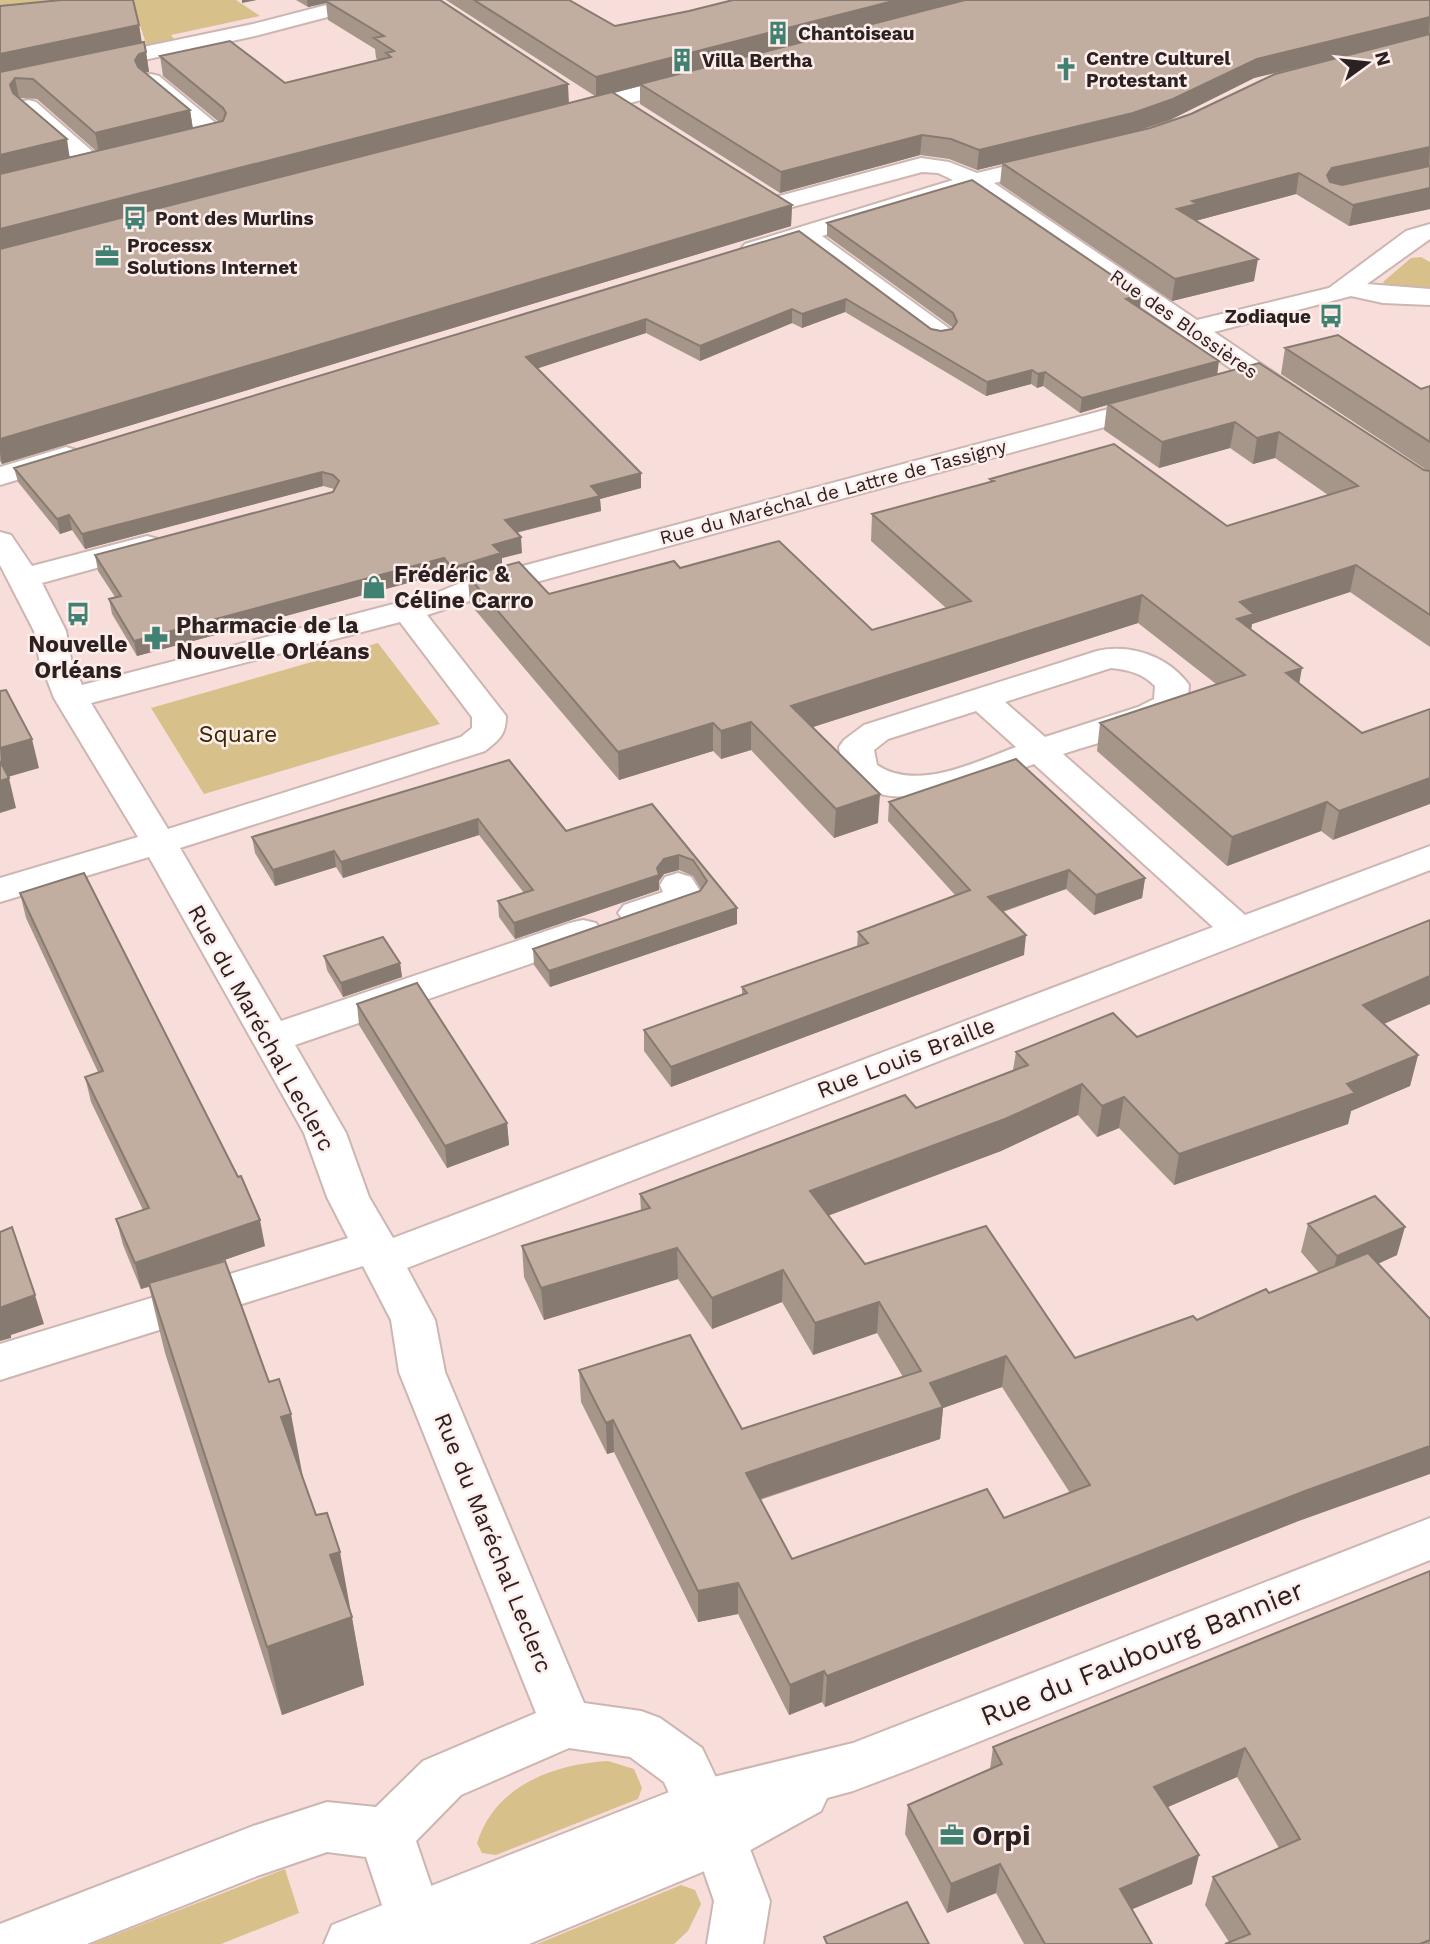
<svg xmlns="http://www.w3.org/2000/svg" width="1430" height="1944" viewBox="0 0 1430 1944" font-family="'Work Sans',sans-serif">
<rect width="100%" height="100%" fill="#f7deda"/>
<path fill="#d8c08b" d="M0 0H236L260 16 171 35 177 43 148 49 136 14 0 24Z
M1421 257 1430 262V288L1385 285 1383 282 1411 258Z
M378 643 440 724 204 794 151 708Z
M608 1761 634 1769 642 1788 638 1799 496 1855 482 1853 477 1843C495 1786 553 1764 608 1761Z
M285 1869 299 1913 221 1944H92Z
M681 1885 695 1890 701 1904 688 1931 674 1944H537Z"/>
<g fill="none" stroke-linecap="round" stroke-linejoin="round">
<g stroke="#cdb5b1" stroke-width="4">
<path id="minor" d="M346 0H380L377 4 255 36 0 91V77L253 24Z
M692 73 700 75 703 80 700 85 571 118 563 116 560 111 563 106Z
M151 74 159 76 224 130 227 135 224 140 179 150 171 148 167 143 171 138 198 132 143 86 140 81 143 76Z
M28 100 36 102 100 158 104 163 100 168H84L20 112 17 107 20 102Z
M1052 155 1060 157 1064 162 1060 167 994 183 1197 320 1329 288 1406 231 1430 224V239L1367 284 1430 289V305L1383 303 1351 296 1214 332 1301 391 1305 397 1301 403 1291 405 1281 403 971 190 822 236 950 329 954 335 950 341 941 343 932 341 800 243 754 257 745 254 741 249 745 244 953 180 938 173 922 172 777 211 768 209 765 204 768 199 921 158 949 162 977 173Z
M1157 396 1167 398 1171 404 1167 410 485 596 427 615 506 716C506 735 499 740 485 751L180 848 281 1021 570 923 583 920 596 923 602 932 596 941 295 1045 346 1133 369 1197 393 1238 1213 927 1034 764C985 783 849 835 839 747L844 740 864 725 1097 651C1131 643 1169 657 1189 685 1188 693 1189 705 1182 711 1165 726 1089 745 1063 754L1245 915 1430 846V870L407 1268 435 1320 445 1372 584 1703 641 1711 660 1718 702 1748 750 1849 770 1901 763 1944H707L714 1901 703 1869 664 1782 630 1757 569 1748 461 1795 416 1841 451 1944H395L366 1857 327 1852 257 1876 87 1944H0V1924L253 1826 327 1802 376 1807 423 1761 536 1713 399 1372 391 1320 363 1266 0 1380V1344L348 1238 327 1197 304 1133 149 857 0 902V878L138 837 54 698 39 659 34 631 0 565V532L11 535 32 566 147 536 158 539 162 545 158 551 42 583 66 631 71 659 82 685 436 593 463 582ZM400 622 472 717V728L461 737 168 829 91 703ZM1111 668C1129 670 1142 673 1155 686L1154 699 1138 707 1045 737 1005 702ZM976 711 1016 747C975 762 917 792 877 765L874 750 888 739Z
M66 447 76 450 80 456 76 462 0 485V467Z
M678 873 691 877 704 897 698 905 637 925 624 921 618 913 624 905 663 892 660 885 665 877Z"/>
</g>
<g stroke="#cdb5b1" stroke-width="4">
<path id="major" d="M1430 1518V1560L911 1769 853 1791 827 1798 821 1811 736 1858 529 1944H435L438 1937 420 1944H324L332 1925 682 1787 701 1780 853 1743Z"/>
</g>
<use href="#minor" fill="#fff" fill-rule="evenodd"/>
<use href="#major" fill="#fff" fill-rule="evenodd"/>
</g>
<path fill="#a6968a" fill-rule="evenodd" d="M296 0H440L569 103 595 96 446 0H569L615 26 1430 0V209L1349 226 1296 194 1195 221 1254 281 1172 301 1000 184 1002 164 977 170 949 159 920 155 780 193 640 104V86L614 93 792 205 791 226 2 464 0 461V6L139 25 142 43 146 52 149 72 144 73 190 110 193 128 219 122 163 76 160 56 285 83 378 60 376 58 375 49 328 20 326 3 308 7ZM1296 68 1191 114 1150 128 1137 131 1170 120 1254 78ZM20 98 37 99 96 151 70 157Z
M827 223 1141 295 1140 308 1217 374 1428 471 1281 374 1285 348 1421 389 1430 386V647L1350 592 1252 624 1251 630 1299 683 1362 733 1333 840 1321 831 1227 866 1097 751 1100 723 1216 684 1138 623 813 727 878 823 834 838 751 750 721 759 713 751 619 780 470 604 468 579 453 583 445 573 137 656 112 614 109 599 115 597 98 571 95 555 333 492 334 489 323 486 85 549 72 530 60 534 18 482 14 468 799 231 931 329 941 331 952 329V327L827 236ZM845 312 986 396 1031 384 1037 388 1043 386 1080 413 1107 405 1104 430 1159 468 1230 448 1253 464 1275 458 1328 495 1227 526 990 479V482L872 514 871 541 946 608 872 630 680 568 549 594 502 567V558L522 553 516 533 601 511 600 499 641 488V473L537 368 646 333 700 361 792 323 802 328Z
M509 760 566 831 652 804 737 908V924L550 987 534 965 533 949 700 891 701 889 693 876 679 870 664 874 659 881V890L515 939 499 917 498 901 524 893 479 835 343 878 336 867 275 886 255 853 252 837Z
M889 802 1145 878 1142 898 1094 915 1066 889 1003 912 1024 955 671 1087 644 1051V1030L742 995V987L857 947 858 932 955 895 888 821Z
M20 893 265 1246 201 1268 303 1480 352 1617 364 1685 282 1715 165 1353 149 1287 141 1289 123 1245 116 1219 143 1210 91 1102 85 1077 98 1072 26 918Z
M324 956 400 963 402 977 343 997 327 970Z
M357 1004 507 1123 509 1145 447 1168 359 1025Z
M1430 1004 1384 1024 1418 1055 1410 1086 1351 1111 1348 1124 1174 1185 1119 1128 1097 1137 1078 1115 1001 1151 828 1215 865 1264 1075 1358 1197 1320 1269 1293 1319 1273 1301 1252 1308 1224 1397 1255 1378 1264 1296 1522 825 1707 822 1702 789 1715 738 1614 698 1622 614 1452 607 1454 581 1402 579 1370 742 1429 903 1377 877 1333 813 1355 782 1302 712 1329 678 1279 544 1320 524 1277 522 1246 641 1211 640 1194 916 1108 1013 1070 1016 1052ZM1002 1387 1070 1493 1004 1518 792 1559 760 1500 940 1439 943 1408Z
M1430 1571V1944L1229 1942 1205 1905 1213 1877 1279 1848 1237 1777 1168 1807 1192 1884 1132 1909 1152 1944H1024L996 1893 947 1913 905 1834 908 1805 990 1769 993 1747Z"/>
<path fill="#877a71" d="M242 0H257L242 3Z
M307 0H336L326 1V3L308 7Z
M897 0H970L640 84V86L596 97V77Z
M1430 17 1429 35 1254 78 1170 120 1130 133 977 170 979 150 1257 59Z
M139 25 142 45 0 74V54Z
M146 52 149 72 142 73 138 80 135 60 139 54Z
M15 78 19 98 14 105 10 85Z
M568 84 569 104 0 251V229Z
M190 110 193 131 99 153 95 133Z
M922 135 920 155 780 193 781 172Z
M67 139 70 160 0 176V155Z
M1430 147 1429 166 1328 189 1327 175 1332 168Z
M1299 173 1296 194 1195 221 1177 209 1192 201Z
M1430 188V209L1349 226 1353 205Z
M792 205 791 226 2 464 0 453V439Z
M1258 259 1254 281 1172 301 1175 279Z
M1141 295 1140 309 1126 299Z
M846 299 845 312 802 328V314Z
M792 309V323L700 361V346Z
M646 319V333L527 372 526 357Z
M1219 361 1217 376 1108 404 1107 405 1080 413 1082 398Z
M1032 370 1031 384 986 396 987 382Z
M1045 372 1043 386 1037 388 1038 374Z
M1235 422 1230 448 1159 468 1162 442Z
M1279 432 1275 458 1253 464 1257 438Z
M322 472 323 486 85 549 82 534Z
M641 473V488L600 499 601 511 506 535 505 520 591 486Z
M69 515 72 530 60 534 57 519Z
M521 537 522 553 502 558V569L468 576V579L453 583 452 568 493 545Z
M444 558 445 573 137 656 134 641Z
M1356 565 1350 592 1252 624 1249 641 1232 647 1240 602Z
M1142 595 1138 623 791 734V706Z
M1302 668 1297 696 1286 673Z
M751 722V750L721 759V731Z
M713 723V751L619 780 618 752Z
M32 739 39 768 1 779 0 748Z
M9 778 16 808 0 813V781Z
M1430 778V804L1333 840 1339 811Z
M880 794 878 823 834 838 836 809Z
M1327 802 1321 831 1227 866 1232 837Z
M478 819 479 835 343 878 341 862Z
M334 851 336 867 275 886 273 870Z
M679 855V870L664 874 659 881V890L515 939 514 923 657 868 664 859Z
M1069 870 1066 889 986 917 988 897Z
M1145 878 1142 898 1094 915 1096 895Z
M737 908V924L550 987 549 971Z
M1026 935 1024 955 671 1087V1067Z
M400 963 402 977 343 997 341 983Z
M1430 976V1004L1355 1036 1363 1005Z
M1418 1055 1410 1086 1351 1111 1348 1124 1174 1185 1179 1154Z
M1082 1084 1078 1115 1001 1151 809 1223 810 1191Z
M1124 1097 1119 1128 1097 1137 1102 1106Z
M507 1123 509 1145 447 1168 445 1146Z
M260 1220 265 1246 141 1289 135 1263Z
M1405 1227 1397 1255 1330 1285 1337 1256Z
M677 1248 678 1279 544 1320 541 1288Z
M783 1270 782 1302 712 1329V1298Z
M35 1295 44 1324 11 1335V1338L0 1341V1310L2 1307Z
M879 1302 877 1333 813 1355 815 1323Z
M1006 1356 1002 1387 943 1408 940 1439 745 1504 746 1473 930 1383Z
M291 1414 304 1483 281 1417Z
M613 1420 614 1452 607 1454 606 1423Z
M1430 1446V1474L1296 1522 825 1707 827 1676 1305 1491Z
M340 1552 364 1685 282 1715 267 1647 330 1555Z
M738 1583V1614L698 1622V1591Z
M824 1671 822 1702 789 1715 790 1685Z
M1245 1748 1237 1777 1147 1816 1154 1787Z
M1199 1855 1192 1884 1114 1917 1120 1889Z
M1000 1864 996 1893 947 1913 951 1884Z"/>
<path fill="#c1aea1" stroke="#877a71" stroke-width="2" fill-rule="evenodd" d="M61 0H133L139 25 0 54V6Z
M328 0H440L568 84 0 229V174L223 121 226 113 223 108 160 56 230 41 285 83 391 57 386 53 394 51 374 38 384 36 326 1Z
M474 0H569L615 26 689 11 733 0H897L596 77Z
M965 0H1430V17L1257 59 1173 99 1133 113 979 150 951 139 922 135 781 172 640 84Z
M1430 34V147L1332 168 1327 175 1330 182 1342 185 1430 166V188L1353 205 1299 173 1192 201 1197 204 1177 209 1258 259 1175 279 1002 163 1150 128 1191 114 1275 74Z
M144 42 146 52 139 54 135 60 138 67 190 110 95 133 33 79 15 78 10 85 13 93 67 139 0 155V72Z
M612 92 792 205 0 439V249Z
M972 180 1141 295 1126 299 1219 361 1082 398 1045 372 1038 374 1032 370 987 382 846 299 802 314 792 309 700 346 646 319 526 357 641 473 591 486 600 496 505 520 521 537 493 545 501 553 452 568 444 558 134 641 109 599 121 596 95 555 333 492 339 481 333 475 322 472 82 534 69 515 57 519 14 468 799 231 931 329 941 331 952 329 957 322 953 313 827 223Z
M1338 335 1421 389 1430 386V442L1285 348Z
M1259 363 1424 470 1430 471V615L1356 565 1240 602 1254 614 1237 619 1302 668 1286 673 1362 733 1430 709V778L1339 811 1327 802 1232 837 1100 723 1245 675 1142 595 791 706 880 794 836 809 751 722 721 731 713 723 618 752 468 576 519 562 549 594 674 561 680 568 779 541 872 630 971 601 872 514 994 481 990 479 1114 444 1227 526 1358 486 1279 432 1257 438 1235 422 1162 442 1108 404Z
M6 690 32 739 0 748V691Z
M1016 759 1145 878 1096 895 1069 870 988 897 1026 935 671 1067 644 1030 747 993 742 987 868 943 858 932 970 890 889 802Z
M509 760 566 831 652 804 737 908 549 971 533 949 700 891 707 881 693 860 679 855 664 859 657 868 659 875 514 923 498 901 533 890 478 819 341 862 334 851 273 870 252 837Z
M0 761 9 778 0 781Z
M84 873 238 1177 241 1176 260 1220 135 1263 116 1219 149 1208 85 1077 103 1071 20 893Z
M1430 920V976L1363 1005 1418 1055 1347 1084 1355 1093 1179 1154 1124 1097 1102 1106 1082 1084 1005 1119 810 1191 865 1264 986 1226 1075 1358 1193 1316 1197 1320 1266 1289 1269 1293 1368 1253 1430 1319V1446L1305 1491 827 1676 824 1671 790 1685 738 1583 698 1591 613 1420 606 1423 579 1370 690 1335 742 1429 921 1371 879 1302 815 1323 783 1270 712 1298 677 1248 541 1288 522 1246 650 1208 640 1194 905 1095 916 1108 1028 1065 1016 1052 1113 1013 1137 1037ZM1006 1356 1090 1485 1004 1518 987 1489 792 1559 746 1473 943 1407 930 1383Z
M383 937 400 963 341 983 324 956Z
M417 983 507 1123 445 1146 357 1004Z
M1375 1196 1405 1227 1337 1256 1308 1224Z
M12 1227 35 1295 2 1307 3 1309 0 1310V1232Z
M225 1261 269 1382 279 1379 291 1414 281 1417 316 1515 327 1513 340 1552 330 1555 352 1617 267 1647 149 1283Z
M1430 1571V1940L1420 1944H1225L1250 1934 1213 1877 1300 1839 1245 1748 1154 1787 1199 1855 1120 1889 1152 1944H1045L1000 1864 951 1884 908 1805 1002 1764 993 1747Z
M907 1902 929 1944H827L824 1937Z"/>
<defs>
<g id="building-bare" transform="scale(1.89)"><path d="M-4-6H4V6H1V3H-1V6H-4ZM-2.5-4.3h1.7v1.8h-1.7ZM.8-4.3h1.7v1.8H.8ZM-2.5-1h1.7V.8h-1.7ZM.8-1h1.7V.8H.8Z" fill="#408171" stroke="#fdedeb" stroke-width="2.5" paint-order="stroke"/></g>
<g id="church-bare" transform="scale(1.89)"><path d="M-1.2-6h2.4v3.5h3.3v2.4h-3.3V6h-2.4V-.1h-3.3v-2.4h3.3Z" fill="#408171" stroke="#fdedeb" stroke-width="2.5" paint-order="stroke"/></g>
<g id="bus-bare" transform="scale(1.89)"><path d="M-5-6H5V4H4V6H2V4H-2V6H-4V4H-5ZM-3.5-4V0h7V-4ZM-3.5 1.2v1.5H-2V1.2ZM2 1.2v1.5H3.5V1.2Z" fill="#408171" stroke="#fdedeb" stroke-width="2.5" paint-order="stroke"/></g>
<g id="office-bare" transform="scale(1.89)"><path d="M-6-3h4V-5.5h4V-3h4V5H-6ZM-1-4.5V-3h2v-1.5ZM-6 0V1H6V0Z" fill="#408171" stroke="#fdedeb" stroke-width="2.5" paint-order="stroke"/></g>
<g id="shop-bare" transform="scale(1.89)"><path d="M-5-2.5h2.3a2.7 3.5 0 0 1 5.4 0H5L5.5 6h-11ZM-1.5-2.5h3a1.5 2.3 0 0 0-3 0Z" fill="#408171" stroke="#fdedeb" stroke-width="2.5" paint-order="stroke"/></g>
<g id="pharmacy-bare" transform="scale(1.89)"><path d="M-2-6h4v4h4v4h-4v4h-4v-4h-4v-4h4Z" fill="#408171" stroke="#fdedeb" stroke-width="2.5" paint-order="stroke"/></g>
</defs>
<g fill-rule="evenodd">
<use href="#building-bare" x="778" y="33"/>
<use href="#building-bare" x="682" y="60"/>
<use href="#church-bare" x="1066" y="69"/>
<use href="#bus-bare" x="135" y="218"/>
<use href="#office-bare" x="107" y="256"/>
<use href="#bus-bare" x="1331" y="316"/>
<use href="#shop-bare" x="374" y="587"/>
<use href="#bus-bare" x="78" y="614"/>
<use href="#pharmacy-bare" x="156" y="638"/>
<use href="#office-bare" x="952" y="1835"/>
</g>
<g text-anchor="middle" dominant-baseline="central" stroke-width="5" stroke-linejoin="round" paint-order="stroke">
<g font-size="19" font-weight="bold" fill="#2a2120" stroke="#fdedeb" text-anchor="start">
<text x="798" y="33">Chantoiseau</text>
<text x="1086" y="58">Centre Culturel<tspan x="1086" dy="22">Protestant</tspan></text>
<text x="702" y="60">Villa Bertha</text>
<text x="155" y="218">Pont des Murlins</text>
<text x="127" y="245">Processx<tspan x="127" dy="22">Solutions Internet</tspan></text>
<text x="1311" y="316" text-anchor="end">Zodiaque</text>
</g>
<g font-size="19" fill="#2a2120" stroke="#fdedeb">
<text transform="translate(1184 324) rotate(35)">Rue des Blossières</text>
<text transform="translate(833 492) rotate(-15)">Rue du Maréchal de Lattre de Tassigny</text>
</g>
<g font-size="23" font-weight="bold" fill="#2a2120" stroke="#fdedeb" text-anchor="start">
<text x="394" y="574">Frédéric &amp;<tspan x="394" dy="26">Céline Carro</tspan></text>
<text x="176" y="625">Pharmacie de la<tspan x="176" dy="26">Nouvelle Orléans</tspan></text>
<text x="78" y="644" text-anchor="middle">Nouvelle<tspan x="78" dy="26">Orléans</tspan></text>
</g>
<g font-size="23" fill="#372801" stroke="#fdedeb">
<text x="238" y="734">Square</text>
</g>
<g font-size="23" fill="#2a2120" stroke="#fdedeb">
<text transform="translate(261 1028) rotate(61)">Rue du Maréchal Leclerc</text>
<text transform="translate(906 1058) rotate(-21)">Rue Louis Braille</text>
<text transform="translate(493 1543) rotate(68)">Rue du Maréchal Leclerc</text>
</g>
<g font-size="28" fill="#2a2120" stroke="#fdedeb">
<text transform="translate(1142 1653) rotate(-22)">Rue du Faubourg Bannier</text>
</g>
<g font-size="28" font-weight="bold" fill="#2a2120" stroke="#fdedeb" text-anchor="start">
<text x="972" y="1835">Orpi</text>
</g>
</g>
<g transform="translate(1367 63) rotate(75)" stroke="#fdedeb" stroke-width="5" paint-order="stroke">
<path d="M0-5L12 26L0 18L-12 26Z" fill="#2a2120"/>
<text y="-10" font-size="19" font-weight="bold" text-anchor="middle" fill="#2a2120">N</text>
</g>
</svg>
